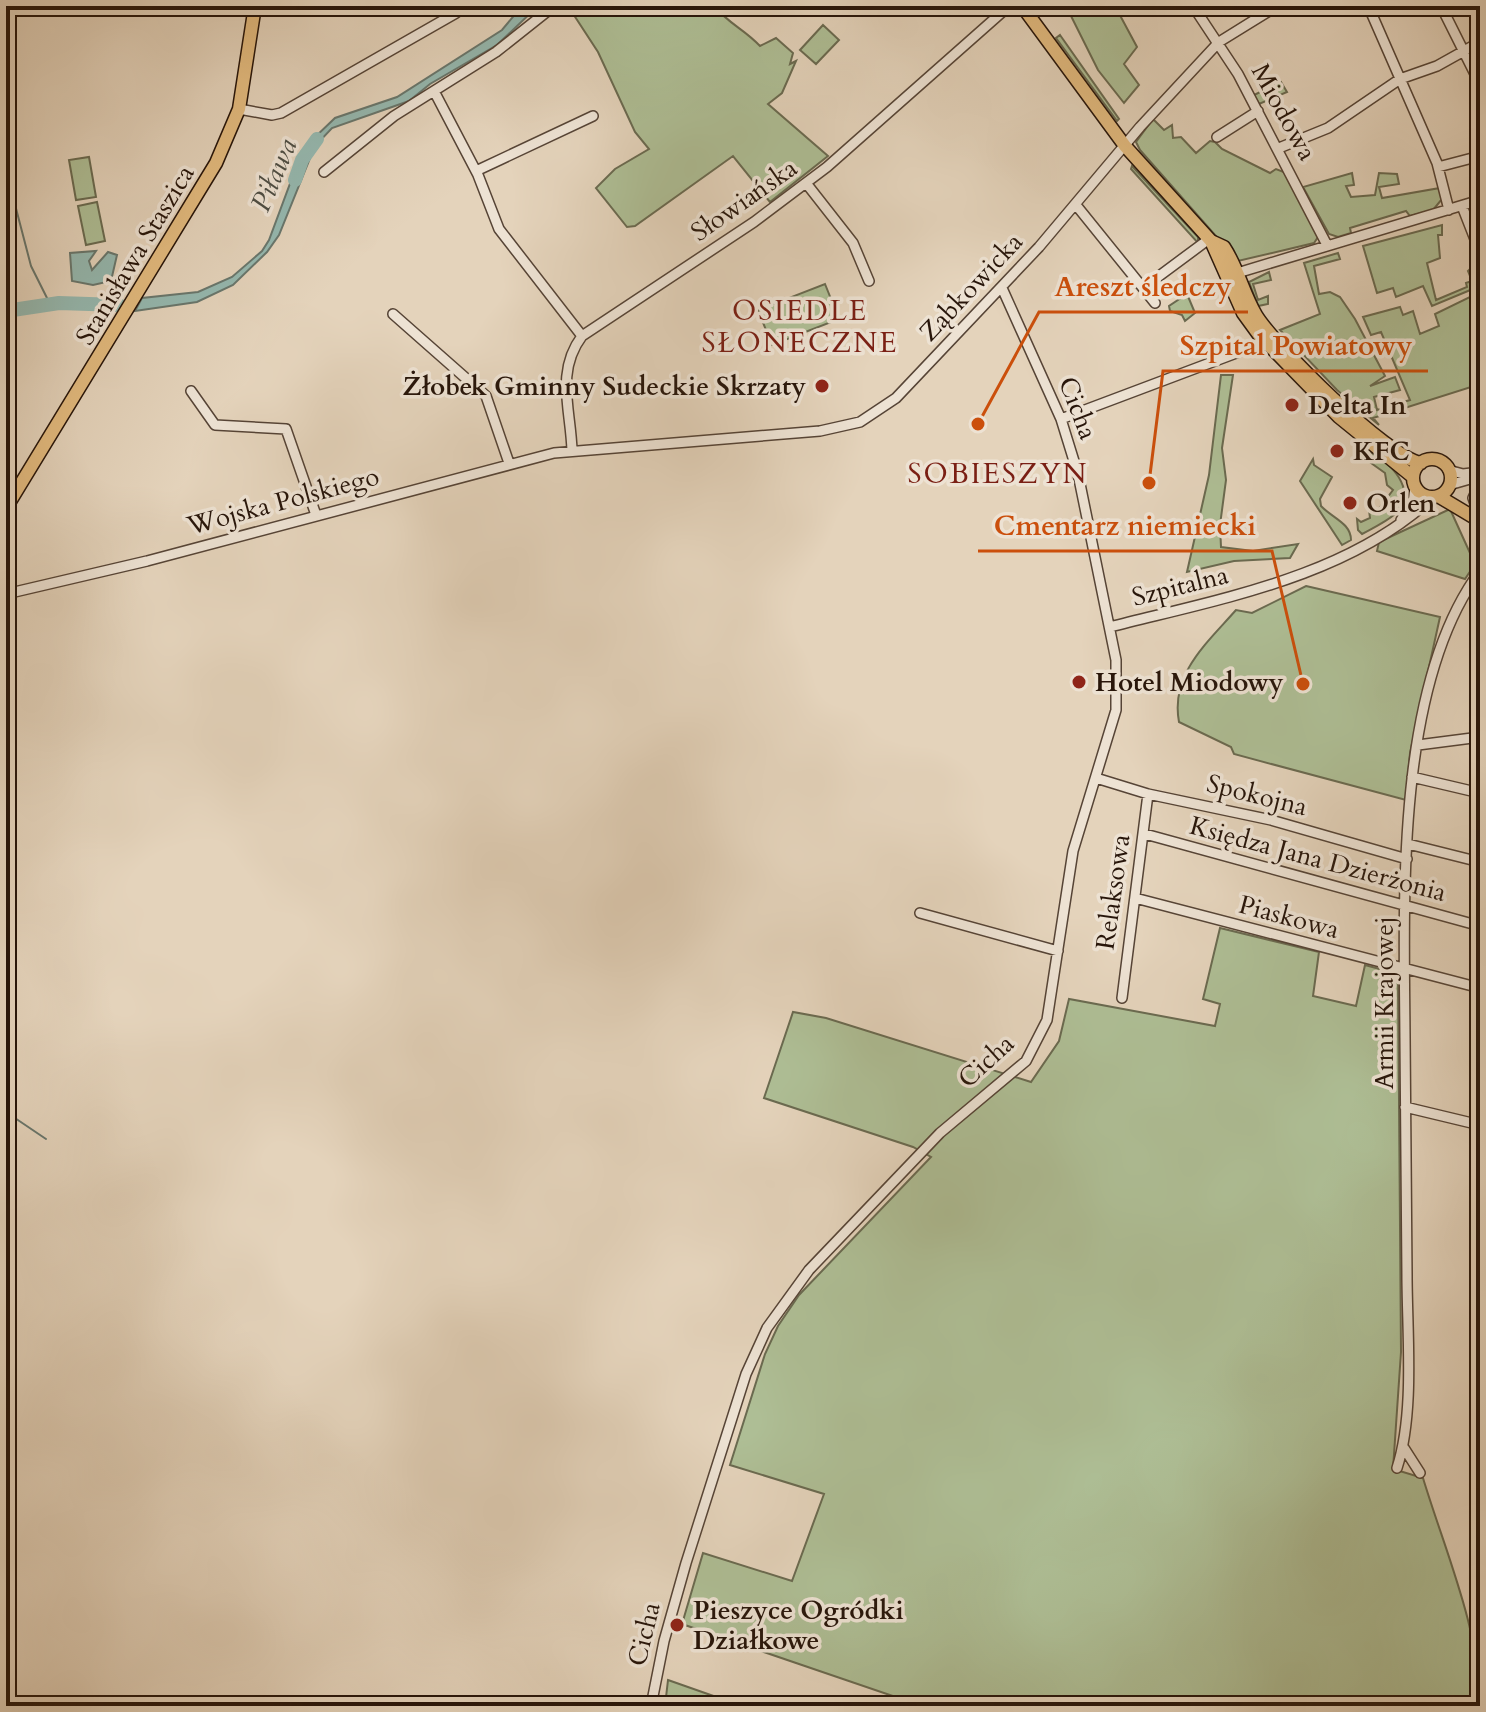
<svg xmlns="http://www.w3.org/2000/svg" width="1486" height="1712" viewBox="0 0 1486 1712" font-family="Cardo,serif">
<rect width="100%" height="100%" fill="#e4d3bb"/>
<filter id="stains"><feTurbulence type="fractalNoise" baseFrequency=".0025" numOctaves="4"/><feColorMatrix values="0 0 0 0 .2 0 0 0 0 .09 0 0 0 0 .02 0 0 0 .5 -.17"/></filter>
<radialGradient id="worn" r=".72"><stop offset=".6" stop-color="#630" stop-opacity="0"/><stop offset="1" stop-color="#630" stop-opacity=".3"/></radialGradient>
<path fill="#aebe95" stroke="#6a6a50" stroke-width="2" d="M568 6H624L630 15 646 6H714C729 24 744 29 760 46L776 38 793 53 790 64 796 61 782 93 768 104 828 156 770 202 733 156 635 226 627 227 596 188 615 169 649 149 635 132 598 52Z
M1066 6H1115L1137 47 1124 64 1139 85 1124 103 1098 70Z
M823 25 839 40 816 64 800 50Z
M1060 35 1119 119 1117 121 1056 38Z
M1281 82 1287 92 1259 104 1254 95Z
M1153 119 1164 130 1172 125 1173 138 1181 137 1196 153 1210 141 1215 142 1222 149 1270 173 1276 169 1289 174 1318 237 1314 243 1238 261 1140 150 1136 142Z
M89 157 96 197 76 200 69 160Z
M1132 166 1198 237V243L1131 169Z
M1352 173 1354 185 1346 186 1351 197 1375 195 1379 173 1397 174 1399 184 1379 187 1382 198 1440 188 1442 199 1433 210 1410 216 1406 211 1350 228 1351 233 1338 237 1329 234 1303 187Z
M97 202 105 241 86 245 78 206Z
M1442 225V235H1438L1440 258 1427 263 1436 300 1467 287 1466 283 1472 281 1468 271 1473 266 1480 278V286L1432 306 1423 286 1396 297 1393 288 1377 293 1363 246Z
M1338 253 1340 259 1314 266 1319 294 1330 292 1340 297 1355 319 1385 376 1370 386 1395 377 1400 390 1374 397 1377 410 1410 400 1381 332 1371 335 1363 317 1400 307 1403 315 1413 311 1420 334 1439 326 1435 314 1480 292V388L1474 386 1373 418 1379 425 1337 390 1280 330 1320 314 1304 263Z
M1269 272 1271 280 1253 284 1258 300 1268 296V304L1258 306 1249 282Z
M825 284 839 319 772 345 758 310Z
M1187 294 1195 313 1185 321 1182 315 1170 311 1169 306Z
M1221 375H1233L1222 448 1226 480 1220 525 1221 547 1253 551 1298 544 1290 558 1234 561 1187 572 1209 475Z
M1368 451C1389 460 1420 491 1395 514 1386 522 1373 528 1362 534L1358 530 1357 519 1361 522 1370 518 1369 510 1375 514 1393 490 1387 485 1385 473 1364 458Z
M1313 459 1314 465 1332 477 1320 499 1321 506C1332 518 1351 523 1351 540L1342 545 1300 481Z
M1450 509 1475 564 1465 579 1377 551 1379 542Z
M1306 586 1440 617 1410 753 1406 800 1234 754 1231 747 1179 722C1170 674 1207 643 1236 610L1252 613Z
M1220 928 1319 952 1313 996 1356 1006 1365 965 1398 974 1401 1352 1393 1469 1423 1478C1445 1551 1480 1629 1480 1706H922L682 1624 703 1553 792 1581 824 1494 730 1465 765 1354 778 1326 799 1295 931 1157 913 1147 764 1098 793 1012 826 1018 1031 1082 1059 1041 1069 999 1215 1026 1220 1004 1203 999Z
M668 1680 742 1706H665Z"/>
<path fill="#95b8af" stroke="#69776d" stroke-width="2" d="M522 6H538L497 45 430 84 409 101 332 128 315 146 279 235 267 252 233 285 197 302 135 311 142 298 198 292 232 277 262 251 269 240 291 181 314 138 335 118 397 97 502 30Z
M96 251 89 261 92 270 108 252 117 255 111 281 93 285 72 281 70 253Z"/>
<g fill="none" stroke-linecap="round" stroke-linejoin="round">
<path stroke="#69776d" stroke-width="2" d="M6 170 31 266 50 304
M6 1112 46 1139"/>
<path stroke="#95b8af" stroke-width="14" d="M295 180 302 160 317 139
M6 311 59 303 119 305"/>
<g stroke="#564436" stroke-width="12">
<path id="minor" d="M1193 6 1238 74 1327 245
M1441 6 1480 84
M1370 10 1437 163 1449 210
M434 91 478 175 499 229 582 336
M239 109 272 115 281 113 456 13
M1217 137 1258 111
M1279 148 1328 128 1400 79 1437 66 1480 42
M1438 167 1480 156
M476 171 593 116
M324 172 394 116 496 52 554 6
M806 183 853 243 869 281
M1076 205 1143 288 1209 239
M1462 206 1480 252
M1234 274 1480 200
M1143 288 1155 303
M393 314 486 396 509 463
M191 391 215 425 286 429 316 515
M1061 419 1247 349 1269 337
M572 451C571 410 555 372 582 336L754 222 827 167 1009 6
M1448 470 1463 474 1480 472
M1480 483 1473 498 1480 518
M1449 485 1477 477
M1401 520 1413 504 1415 487
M6 594 147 561 554 453 820 431 860 422 896 398 1039 247 1140 127 1219 42 1277 6
M1110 627C1219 599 1348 577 1433 497
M1418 745 1480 737
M1412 777 1480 793
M1096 778 1148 794 1271 820 1407 859
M1145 834 1480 926
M1408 844 1480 862
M1135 898 1480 988
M920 913 1058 951
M1122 998 1148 794
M1405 1107 1480 1125
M1404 1448 1420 1473
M1397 1468C1415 1412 1407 1333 1407 1275 1406 1196 1405 1117 1405 1038 1404 900 1395 685 1480 571
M651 1706 664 1641 686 1563 746 1374 767 1328 809 1270 940 1133 1026 1061 1047 1020 1073 851 1116 710V660L1078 474 1061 419 1002 288"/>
</g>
<g stroke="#27150a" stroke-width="15">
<path id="major" d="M1022 6 1125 146 1211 241 1243 313 1259 335 1339 417 1413 477
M1211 241 1224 247C1238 268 1243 293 1256 315 1275 346 1387 457 1421 463
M1413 478a19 19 0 1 1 38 0a19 19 0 1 1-38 0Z
M1438 496 1480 521
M6 508 216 163 239 109 255 6"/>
</g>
<use href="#minor" stroke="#ede2d3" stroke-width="9"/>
<use href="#major" stroke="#e2ba7e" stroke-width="12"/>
</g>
<g fill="#8f2418" stroke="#ede2d3" stroke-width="3">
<circle cx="822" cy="386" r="8"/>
<circle cx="1292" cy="405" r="8"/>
<circle cx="1337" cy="451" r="8"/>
<circle cx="1350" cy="503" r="8"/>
<circle cx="1079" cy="682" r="8"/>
<circle cx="677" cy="1625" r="8"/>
</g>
<g text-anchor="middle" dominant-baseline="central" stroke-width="7" stroke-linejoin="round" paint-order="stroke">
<g font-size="26" fill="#27150a" stroke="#ede2d3">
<text transform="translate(1284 112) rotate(61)">Miodowa</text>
<text transform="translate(744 200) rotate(-35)">Słowiańska</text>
<text transform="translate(135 255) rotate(-59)">Stanisława Staszica</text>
<text transform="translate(971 287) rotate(-47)">Ząbkowicka</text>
<text transform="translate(1078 408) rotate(69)">Cicha</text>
<text transform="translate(283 501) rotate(-15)">Wojska Polskiego</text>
<text transform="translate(1180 586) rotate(-14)">Szpitalna</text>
<text transform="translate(1257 795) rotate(14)">Spokojna</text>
<text transform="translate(1318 859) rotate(15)">Księdza Jana Dzierżonia</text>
<text transform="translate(1113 892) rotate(-82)">Relaksowa</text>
<text transform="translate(1289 917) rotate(15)">Piaskowa</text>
<text transform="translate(1384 1003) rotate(-90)">Armii Krajowej</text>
<text transform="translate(986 1061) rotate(-42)">Cicha</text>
<text transform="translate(644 1634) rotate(-76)">Cicha</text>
</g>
<g font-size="26" font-weight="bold" fill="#27150a" stroke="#ede2d3" text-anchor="start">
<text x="806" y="386" text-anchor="end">Żłobek Gminny Sudeckie Skrzaty</text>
<text x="1308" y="405">Delta In</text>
<text x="1353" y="451">KFC</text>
<text x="1366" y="503">Orlen</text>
<text x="1095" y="682">Hotel Miodowy</text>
<text x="693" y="1610">Pieszyce Ogródki<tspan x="693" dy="30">Działkowe</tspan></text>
</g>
<g font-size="28" font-style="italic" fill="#4e4e44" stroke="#ede2d3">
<text transform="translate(274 175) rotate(-67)">Piława</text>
</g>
<g font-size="28" letter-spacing="2" fill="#7a1f14" stroke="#ede2d3">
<text x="800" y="311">OSIEDLE<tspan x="800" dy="32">SŁONECZNE</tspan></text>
<text x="998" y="474">SOBIESZYN</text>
</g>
</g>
<path fill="none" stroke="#cb4f0c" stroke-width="3" d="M978 424L1039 312H1248M1149 483L1163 371H1428M1303 684L1272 551H978"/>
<g fill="#cb4f0c" stroke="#ede2d3" stroke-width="3">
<circle cx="978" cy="424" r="8"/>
<circle cx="1149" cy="483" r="8"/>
<circle cx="1303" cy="684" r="8"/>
</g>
<g font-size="28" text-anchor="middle" font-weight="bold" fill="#cb4f0c" stroke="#ede2d3" stroke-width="7" stroke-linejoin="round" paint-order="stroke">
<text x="1143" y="296">Areszt śledczy</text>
<text x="1296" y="355">Szpital Powiatowy</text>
<text x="1125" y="535">Cmentarz niemiecki</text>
</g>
<rect width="1486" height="1712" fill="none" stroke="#e4d3bb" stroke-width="32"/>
<rect x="8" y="8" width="1470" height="1696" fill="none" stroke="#27150a" stroke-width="4"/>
<rect x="16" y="16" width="1454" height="1680" fill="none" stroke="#27150a" stroke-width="2"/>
<rect width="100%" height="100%" filter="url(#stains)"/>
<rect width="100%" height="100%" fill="url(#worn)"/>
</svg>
